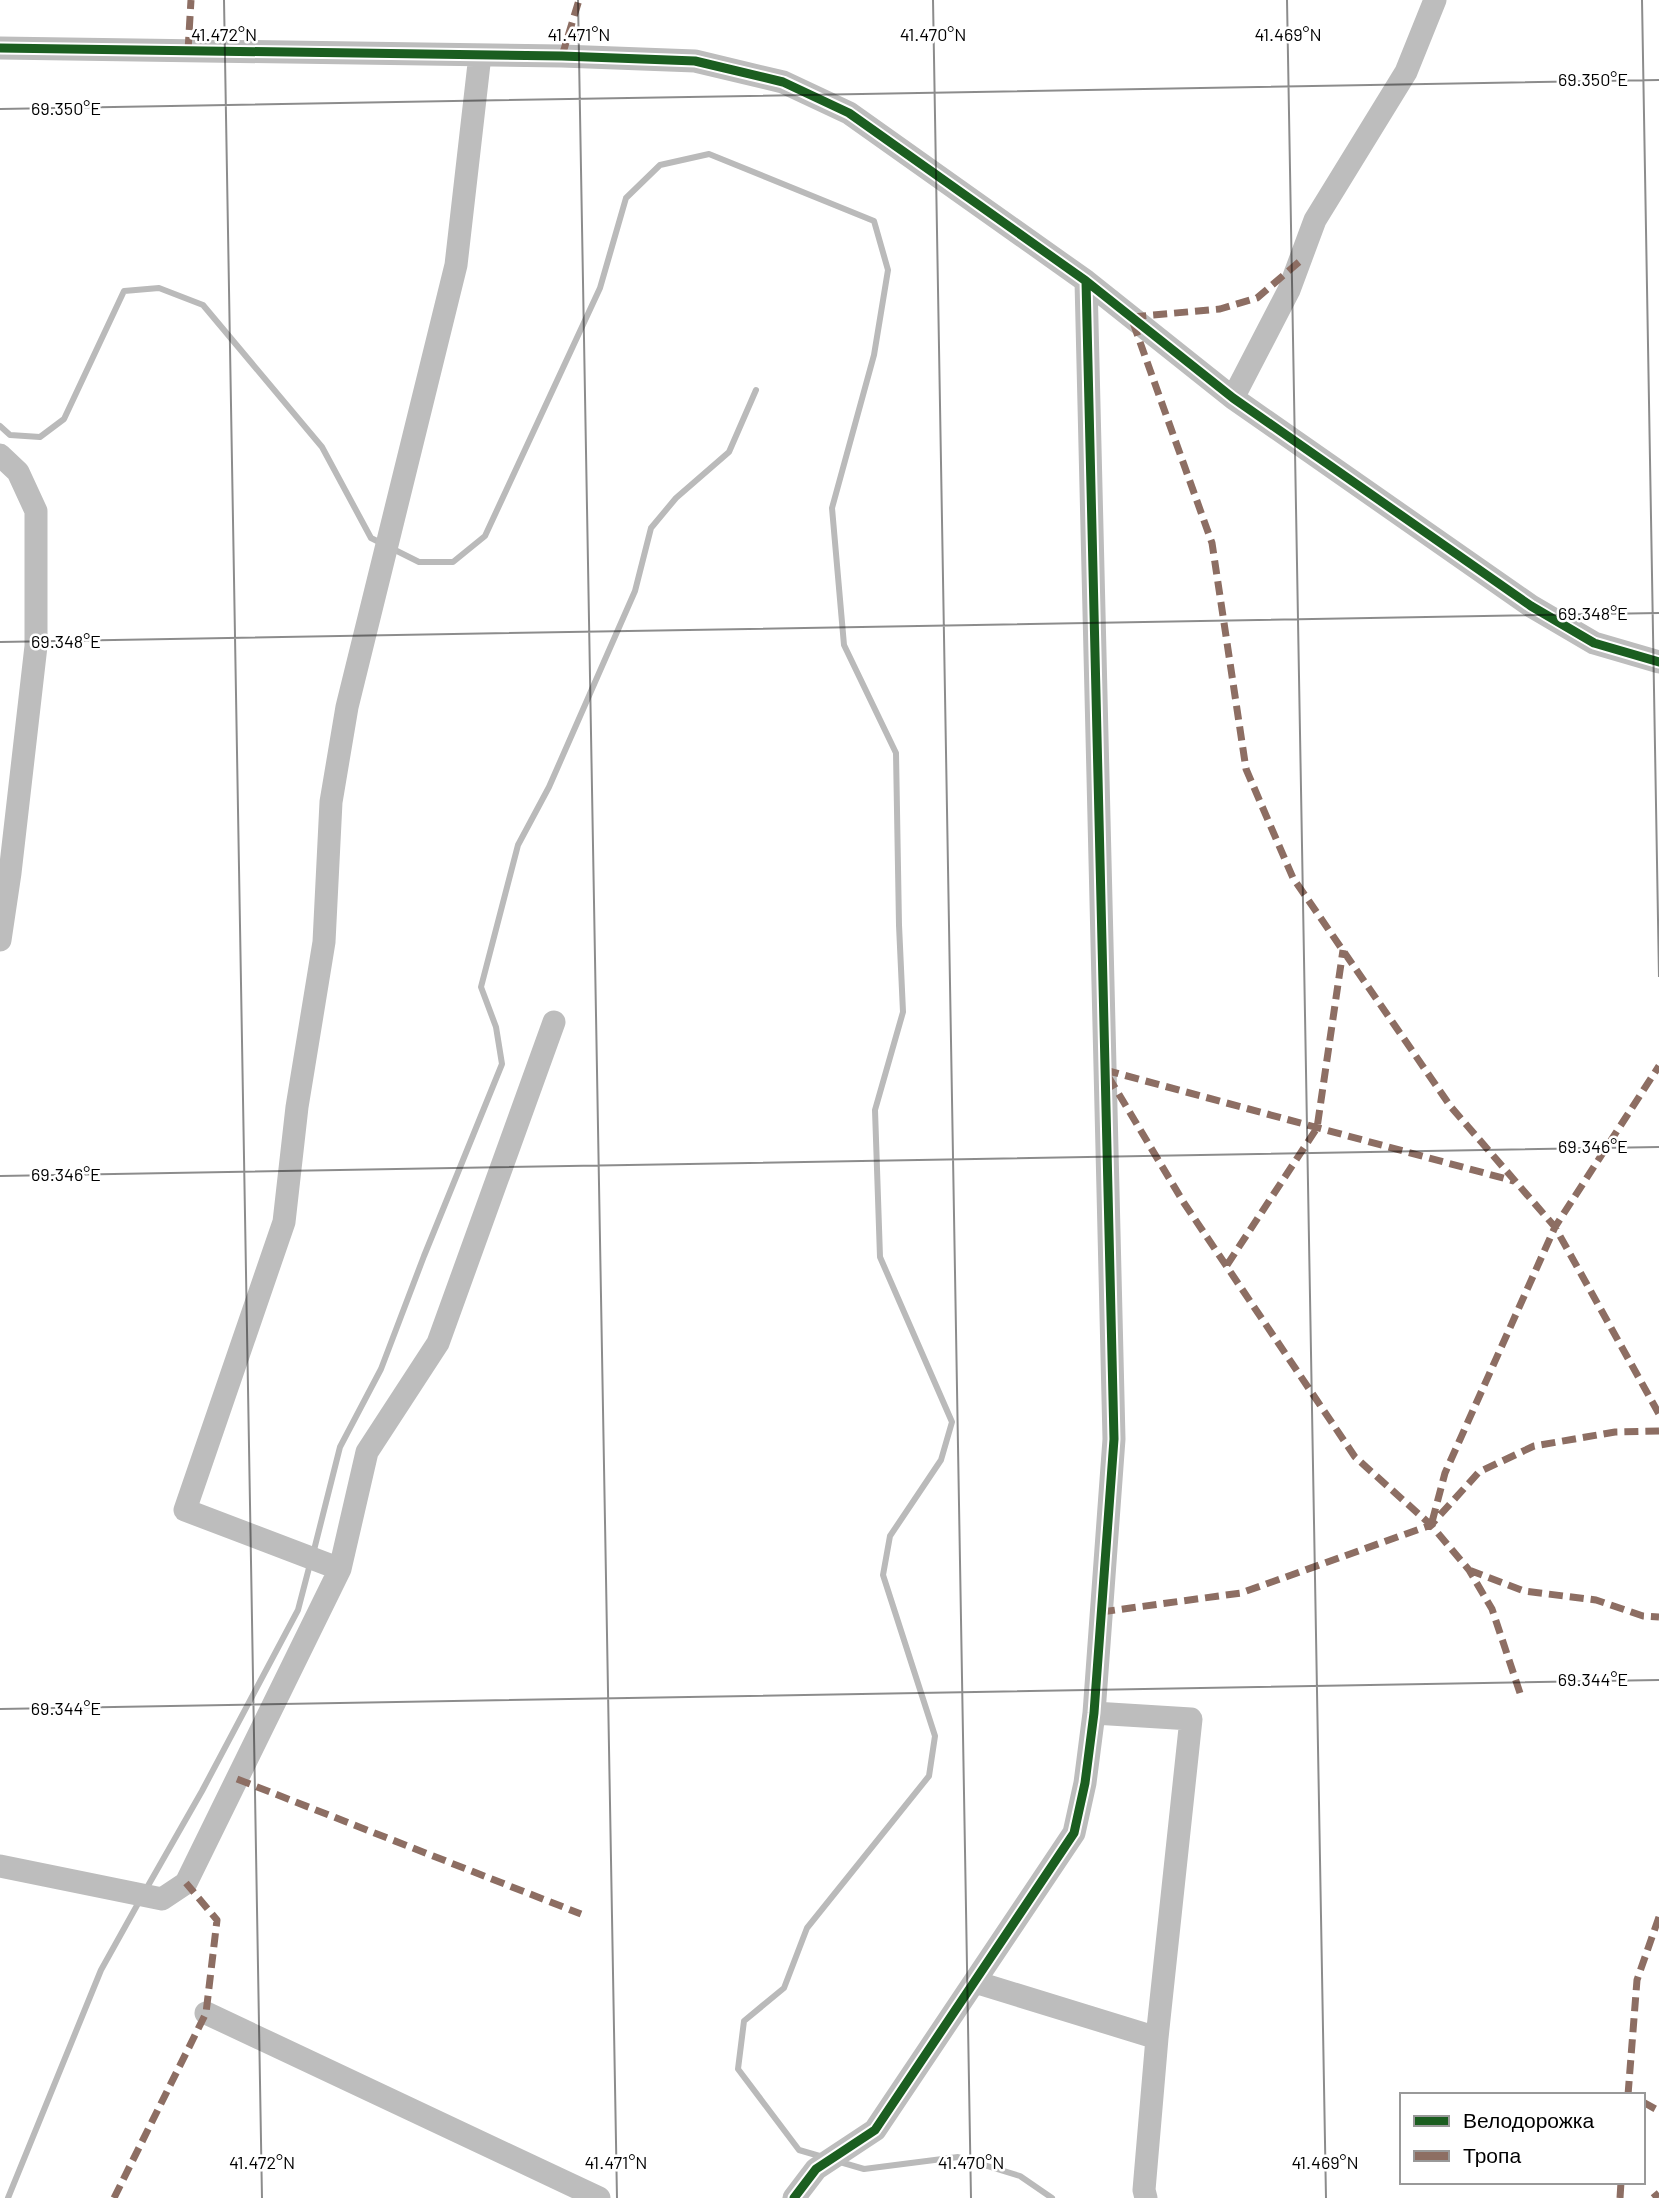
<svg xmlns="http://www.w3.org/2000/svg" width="1659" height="2198" viewBox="0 0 1659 2198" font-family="Barlow,sans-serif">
<rect width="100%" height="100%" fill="#fff"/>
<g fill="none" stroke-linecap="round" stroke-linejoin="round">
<path stroke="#bababa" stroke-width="6" d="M0 426 10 435 40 437 64 419 124 291 159 288 203 305 322 447 371 538 419 562H453L485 536 600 288 626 198 660 165 709 154 874 221 888 270 874 355 832 508 844 645 896 753 899 925 903 1012 875 1110 880 1257 952 1422 941 1460 890 1536 883 1575 935 1736 929 1776 807 1928 784 1988 744 2021 738 2069 799 2150 823 2157
M313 1554 340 1447 381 1369 424 1256 502 1064 496 1027 481 987 518 845 549 787 635 591 651 528 676 498 729 452 756 390
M145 1891 202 1791 298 1610 310 1564
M840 2162 864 2169 958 2157 1020 2176 1052 2198
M8 2198 101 1970 140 1900"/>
<path stroke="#bdbdbd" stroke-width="23" d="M0 48 562 56 695 61 783 82 849 113 1086 281 1233 398 1531 606 1594 643 1659 662
M1233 398 1289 290 1315 220 1406 72 1435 0
M0 455 18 472 36 511V646L10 873 0 940
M340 1569 185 1510 284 1222 297 1107 324 942 331 802 347 707 456 265 480 55
M1094 1713 1191 1719 1157 2038 1144 2190 1146 2198
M0 1866 162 1899 186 1883 340 1569 367 1452 438 1343 554 1022
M975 1982 1157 2038
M206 2013 599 2198
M794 2198 816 2169 875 2130 1074 1833 1085 1783 1094 1713 1114 1439 1086 281"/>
<path stroke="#8d6e63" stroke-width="7" stroke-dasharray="14 7" stroke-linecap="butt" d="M188 51 191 0
M562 56 579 0
M1299 262 1257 298 1220 309 1131 317 1212 543 1246 769 1293 878 1451 1107 1555 1227 1659 1414
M1105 1070 1514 1181
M1108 1076 1184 1203 1355 1457 1431 1525 1469 1570 1492 1609 1520 1693
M1227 1265 1317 1128 1343 950
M1432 1522 1445 1473 1555 1227 1659 1066
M1469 1570 1524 1591 1596 1600 1643 1616 1659 1617
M1101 1612 1241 1593 1431 1525 1479 1472 1534 1446 1615 1432 1659 1431
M237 1779 581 1914
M1628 2095 1637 1980 1659 1917
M1643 2102 1659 2111
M114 2198 206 2013 217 1920 186 1883
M1620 2198 1621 2182
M1653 2198 1659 2193"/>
<g stroke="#fff" stroke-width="13">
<path id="cycleway" d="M0 48 562 56 695 61 783 82 849 113 1086 281 1233 398 1531 606 1594 643 1659 662
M794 2198 816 2169 875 2130 1074 1833 1085 1783 1094 1713 1114 1439 1086 281"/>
</g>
<use href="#cycleway" stroke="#1b5e20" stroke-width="9"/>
</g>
<path fill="none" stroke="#000" stroke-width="2" stroke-opacity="0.45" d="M224 0 262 2198M578 0 617 2198M933 0 971 2198M1287 0 1326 2198M1642 0 1659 977M0 109 1659 80M0 642 1659 613M0 1176 1659 1147M0 1709 1659 1680"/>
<g font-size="18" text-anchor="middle" fill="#000" stroke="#fff" stroke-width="5" stroke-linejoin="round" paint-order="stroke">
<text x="224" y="41">41.472°N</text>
<text x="579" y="41">41.471°N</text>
<text x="933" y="41">41.470°N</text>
<text x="1288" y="41">41.469°N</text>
<text x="1593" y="86">69.350°E</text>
<text x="66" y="115">69.350°E</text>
<text x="1593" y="620">69.348°E</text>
<text x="66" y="648">69.348°E</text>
<text x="1593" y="1153">69.346°E</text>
<text x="66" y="1181">69.346°E</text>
<text x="1593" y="1686">69.344°E</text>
<text x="66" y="1715">69.344°E</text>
<text x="262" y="2169">41.472°N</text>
<text x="616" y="2169">41.471°N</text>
<text x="971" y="2169">41.470°N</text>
<text x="1325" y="2169">41.469°N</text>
</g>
<rect x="1400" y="2093" width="245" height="91" fill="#ffffff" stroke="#999999" stroke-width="2"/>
<rect x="1414" y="2116" width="35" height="10" fill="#1b5e20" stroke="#999999" stroke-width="2"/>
<text x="1463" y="2128" font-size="21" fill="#000000">Велодорожка</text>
<rect x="1414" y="2151" width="35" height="10" fill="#8d6e63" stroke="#999999" stroke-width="2"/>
<text x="1463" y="2163" font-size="21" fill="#000000">Тропа</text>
</svg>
